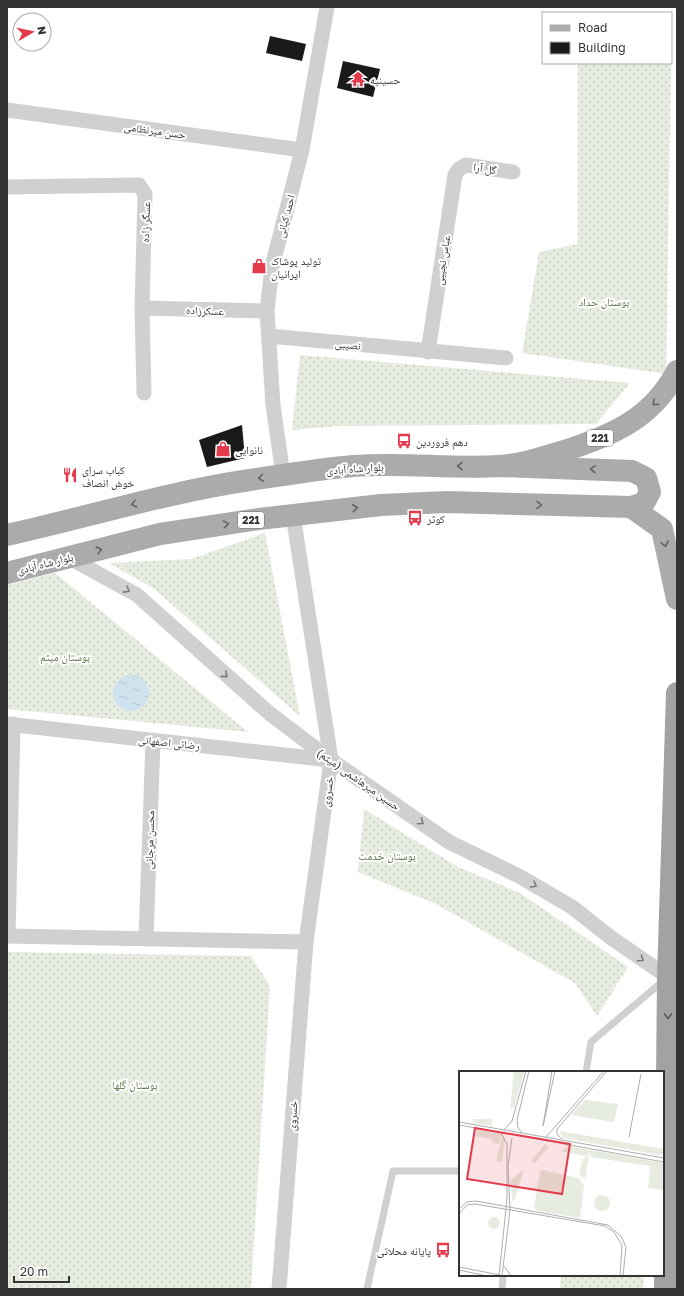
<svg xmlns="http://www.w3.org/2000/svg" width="684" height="1296" viewBox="0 0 684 1296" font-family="'Golos Text','Noto Naskh Arabic',sans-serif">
<defs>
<pattern id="grass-dots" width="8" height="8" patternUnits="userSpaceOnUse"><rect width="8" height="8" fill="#e6ecdf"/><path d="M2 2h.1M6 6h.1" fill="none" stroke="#c6cbc0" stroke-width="1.8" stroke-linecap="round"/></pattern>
<pattern id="water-ripples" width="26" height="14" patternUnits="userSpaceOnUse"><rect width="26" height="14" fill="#cfe3ee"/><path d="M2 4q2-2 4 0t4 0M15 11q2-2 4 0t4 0" fill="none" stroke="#b2c3cd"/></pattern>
</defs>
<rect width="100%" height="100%" fill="#fff"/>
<path fill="url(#grass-dots)" d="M578 63H671L666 374 522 353 539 252 578 244Z
M300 355 630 383 596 424 339 426 292 430Z
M265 533 300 716 153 588 109 563 191 559Z
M55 573 248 732 7 709V585Z
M364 809 458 867 520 893 628 967 597 1016 575 983 436 904 358 872Z
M7 952 251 956 270 986 251 1289H7Z
M561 1275H641L644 1279 643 1289H560Z"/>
<path fill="url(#water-ripples)" d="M113 693a18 18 0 1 1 36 0a18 18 0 1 1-36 0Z"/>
<path fill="#1a1a1a" d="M270 36 306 44 302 61 266 53Z
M343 61 380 69 373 97 337 88Z
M242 425 245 458 207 467 199 440Z"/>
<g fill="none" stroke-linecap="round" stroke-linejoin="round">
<path stroke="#d0d0d0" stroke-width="7" d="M586 1072 591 1042 663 981
M367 1289 393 1171H460
M502 1289 503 1275"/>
<path stroke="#d0d0d0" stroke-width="15" d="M7 110 302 150
M7 187 139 185 145 194 142 308 144 393
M142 308 267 311
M269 336 506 358
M428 352 455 175 459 169 466 165 513 172
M283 475 273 405 267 311 272 267 302 150 327 7
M68 557 137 595 269 713 331 760 449 842 519 876 572 907 610 937 668 977
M7 724 330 760
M7 936 306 942
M8 936 13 724
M146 939 153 741
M279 1289 306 942 331 760 293 515"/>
<path stroke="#ababab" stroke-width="22" d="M631 507 662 529 677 599
M7 535C88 517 168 492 250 480 284 475 319 469 353 466 401 462 450 469 499 466 520 465 541 458 561 452 611 436 652 419 677 371
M7 573 160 534 259 519 381 505 447 502 631 507 644 503 650 492 646 478 632 471 499 466"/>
<path stroke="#a2a2a2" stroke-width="22" d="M665 1289 668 977 677 693"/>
</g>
<defs><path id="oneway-chevron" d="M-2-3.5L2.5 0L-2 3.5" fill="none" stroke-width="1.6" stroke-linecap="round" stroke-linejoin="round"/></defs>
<g stroke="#636363">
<use href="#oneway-chevron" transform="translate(655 403) rotate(138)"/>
<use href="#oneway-chevron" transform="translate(460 466) rotate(180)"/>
<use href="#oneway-chevron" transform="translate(593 469) rotate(-177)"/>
<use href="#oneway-chevron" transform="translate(261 478) rotate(172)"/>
<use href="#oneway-chevron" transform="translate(134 504) rotate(166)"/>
<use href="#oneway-chevron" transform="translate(539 505) rotate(1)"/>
<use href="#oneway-chevron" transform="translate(355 508) rotate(-6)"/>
<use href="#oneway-chevron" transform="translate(226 524) rotate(-9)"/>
<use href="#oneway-chevron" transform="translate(665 544) rotate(78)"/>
<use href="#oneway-chevron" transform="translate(99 550) rotate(-14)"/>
</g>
<g stroke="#7a7a7a">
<use href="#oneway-chevron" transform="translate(127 590) rotate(29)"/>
<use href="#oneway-chevron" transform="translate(225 675) rotate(41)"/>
<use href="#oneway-chevron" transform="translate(421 822) rotate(35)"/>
<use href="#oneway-chevron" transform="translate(534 885) rotate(30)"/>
<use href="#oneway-chevron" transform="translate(641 959) rotate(35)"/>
</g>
<use stroke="#5a5a5a" href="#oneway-chevron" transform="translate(668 1016) rotate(90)"/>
<defs>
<g id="temple-bare" transform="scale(1.2)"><path d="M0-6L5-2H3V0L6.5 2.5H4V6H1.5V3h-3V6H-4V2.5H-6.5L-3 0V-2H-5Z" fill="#e53a4b" stroke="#fff" stroke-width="2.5" paint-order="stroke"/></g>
<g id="shop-bare" transform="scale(1.2)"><path d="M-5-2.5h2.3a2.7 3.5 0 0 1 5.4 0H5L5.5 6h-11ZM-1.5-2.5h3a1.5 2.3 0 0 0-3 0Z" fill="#e53a4b" stroke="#fff" stroke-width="2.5" paint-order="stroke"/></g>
<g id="bus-bare" transform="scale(1.2)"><path d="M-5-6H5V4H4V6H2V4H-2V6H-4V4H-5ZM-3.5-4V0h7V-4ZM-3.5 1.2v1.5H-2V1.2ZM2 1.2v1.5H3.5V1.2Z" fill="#e53a4b" stroke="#fff" stroke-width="2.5" paint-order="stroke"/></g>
<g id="restaurant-bare" transform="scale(1.2)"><path d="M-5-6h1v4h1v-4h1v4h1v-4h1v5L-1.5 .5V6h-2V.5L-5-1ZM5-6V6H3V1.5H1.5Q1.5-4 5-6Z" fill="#e53a4b" stroke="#fff" stroke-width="2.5" paint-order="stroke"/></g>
</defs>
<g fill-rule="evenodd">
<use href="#temple-bare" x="358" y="79"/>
<use href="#shop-bare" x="259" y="266"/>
<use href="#bus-bare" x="404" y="441"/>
<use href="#shop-bare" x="223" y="449"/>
<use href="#restaurant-bare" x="70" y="475"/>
<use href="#bus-bare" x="415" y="518"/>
<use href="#bus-bare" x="443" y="1250"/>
</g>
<g text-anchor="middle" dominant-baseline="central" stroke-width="4" stroke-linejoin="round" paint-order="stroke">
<g fill="#fff" stroke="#707070" stroke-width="1">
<rect x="587" y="430" width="26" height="16" rx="3"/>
<rect x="238" y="512" width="26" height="16" rx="3"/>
</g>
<g font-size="10" font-weight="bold" fill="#333">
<text x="600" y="438">221</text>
<text x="251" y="520">221</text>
</g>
<g font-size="11" fill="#333" stroke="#fff" text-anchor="start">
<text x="370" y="79">حسینیه</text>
<text x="271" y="260">تولید پوشاک<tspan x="271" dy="13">ایرانیان</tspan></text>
<text x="416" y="441">دهم فروردین</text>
<text x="235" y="449">نانوایی</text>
<text x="82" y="469">کباب سرای<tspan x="82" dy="13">خوش انصاف</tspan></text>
<text x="427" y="518">کوثر</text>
<text x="431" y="1250" text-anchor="end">پایانه محلاتی</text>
</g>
<g font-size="11" fill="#333" stroke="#fff">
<text transform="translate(155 130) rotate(8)">حسن میرنظامی</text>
<text transform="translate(485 168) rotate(9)">گل آرا</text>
<text transform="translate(285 216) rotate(-75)">احمد کیانی</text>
<text transform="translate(145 222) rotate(-88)">عسگر زاده</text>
<text transform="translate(442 260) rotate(-81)">عباس نجیبی</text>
<text transform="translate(205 310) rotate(2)">عسکرزاده</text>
<text transform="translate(348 344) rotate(6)">نصیبی</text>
<text transform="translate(355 468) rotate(-4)">بلوار شاه آبادی</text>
<text transform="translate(45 563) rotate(-14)">بلوار شاه آبادی</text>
<text transform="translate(169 742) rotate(6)">رضائی اصفهانی</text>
<text transform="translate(359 779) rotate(35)">حسین میرهاشمی (میثم)</text>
<text transform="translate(327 792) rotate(-82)">خسروی</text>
<text transform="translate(149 840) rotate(-88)">محسن مرجانی</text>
<text transform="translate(292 1116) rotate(-86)">خسروی</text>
</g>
<g font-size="11" fill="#576f3f" stroke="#fff">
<text x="604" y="301">بوستان حداد</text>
<text x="65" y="656">بوستان میثم</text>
<text x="387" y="855">بوستان خدمت</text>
<text x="135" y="1084">بوستان گلها</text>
</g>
</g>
<g transform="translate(459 1071)">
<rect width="205" height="205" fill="#fff"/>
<path d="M55 0H66L54 41 55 36 51 38ZM126 29 159 33 155 51 112 44ZM18 59 43 63 40 73 33 71 32 68 16 65ZM100 60 205 78V82L200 84 104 67ZM43 66 46 69 43 91 37 90ZM86 73 90 76 76 92 72 90ZM110 75 205 92V119L189 117 191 95 131 86V82L126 85 102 80ZM130 83 127 103 126 107 121 105V99L124 88ZM65 98 57 125 54 132 51 110ZM84 99 119 107 125 114 121 147 78 140 75 136 81 100ZM135 132a8 8 0 1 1 16 0a8 8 0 1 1-16 0ZM29 152a6 6 0 1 1 12 0a6 6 0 1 1-12 0Z" fill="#e6ecdf"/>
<path d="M13 48H33V55L16 52Z" fill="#e6ecdf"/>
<path fill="none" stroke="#adadad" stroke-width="1" d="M93 0 84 55 96 0M0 51 205 87M0 54 205 91M45 59 53 50 67 0M63 62 59 57 58 49 70 0M87 66 145 0M170 66 182 3M103 68 98 63V58L148 0M0 138 8 131 17 130 149 154 162 165 167 176 164 205M0 143 8 134 16 133 146 155 155 161 163 174 161 205M45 195 52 205M0 196 41 204M0 199 28 205M40 205 48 128V73L42 62M43 205 51 139 49 95 53 67"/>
<path fill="#e53a4b" fill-opacity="0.15" stroke="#e53a4b" stroke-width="2" d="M16 57 111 73 103 123 8 108Z"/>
<rect width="205" height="205" fill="none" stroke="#333" stroke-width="2"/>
</g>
<rect width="684" height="1296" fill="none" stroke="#333333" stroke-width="16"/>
<rect x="542" y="12" width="130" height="52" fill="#ffffff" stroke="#adadad"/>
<rect x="550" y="25" width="20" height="6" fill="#ababab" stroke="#adadad"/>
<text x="578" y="32" font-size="12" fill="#333333">Road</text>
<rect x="550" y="42" width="20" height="12" fill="#1a1a1a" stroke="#adadad"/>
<text x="578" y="52" font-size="12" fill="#333333">Building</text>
<g transform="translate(32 32) rotate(81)"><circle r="19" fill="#ffffff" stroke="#adadad"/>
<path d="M0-3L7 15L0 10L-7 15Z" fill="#e53a4b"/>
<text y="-6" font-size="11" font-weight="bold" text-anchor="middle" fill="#333333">N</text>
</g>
<path d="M14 1276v6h55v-6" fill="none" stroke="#333333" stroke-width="2"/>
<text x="20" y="1276" font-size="12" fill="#333333" stroke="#ffffff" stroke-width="3" paint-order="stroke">20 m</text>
</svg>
